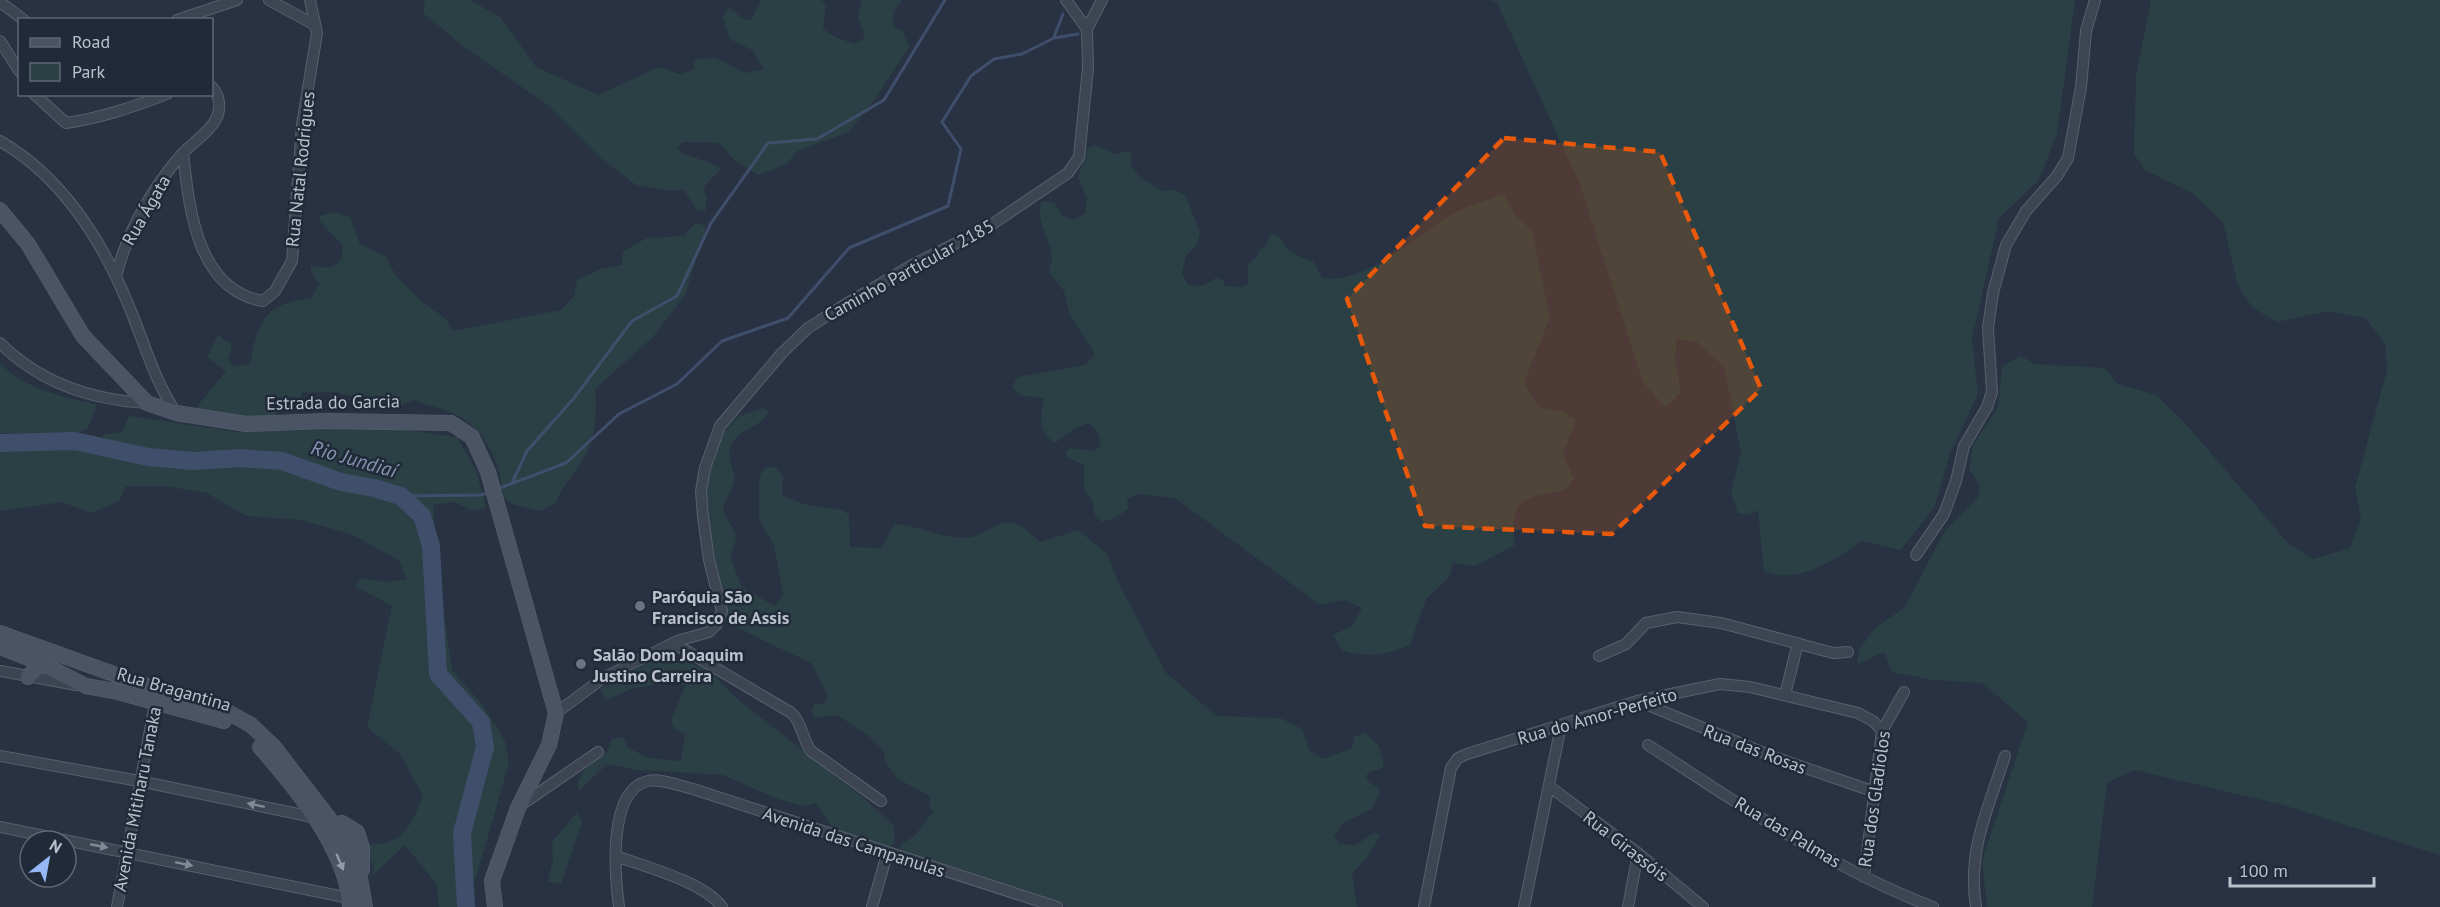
<svg xmlns="http://www.w3.org/2000/svg" width="2440" height="907" viewBox="0 0 2440 907" font-family="'PT Sans',sans-serif">
<rect width="100%" height="100%" fill="#283243"/>
<path fill="#2a4044" d="M425 0H470L501 18 536 67 598 95 659 67 679 74 693 70 695 59 716 58 745 73 764 69 752 50 730 39 723 17 729 7 743 19 751 20 761 0H821L826 4 823 29 837 38 855 44 865 37 858 16 862 0H902L894 11 893 25 904 33 909 47 875 99 849 132 797 151 787 164 758 175 734 160 720 143 683 142 677 149C690 160 707 158 721 169L703 188 707 197 705 211 697 210 683 189 671 191 636 185 602 159 549 106 463 46 423 13Z
M1489 0H2075L2057 134 2039 180 1999 218 1972 339 1978 394 1950 453 1935 506 1901 550 1862 541C1835 560 1797 586 1764 571L1758 510 1748 515 1738 513 1731 493 1741 452 1724 367 1697 342 1677 339 1675 359 1681 392 1665 408 1643 382 1580 185 1497 3Z
M2151 0H2440V855L2284 805 2134 770 2107 783 2092 907H1987L1982 861 2028 722 1982 683 1933 680 1892 672 1884 652 1858 664V651L1875 628 1905 607 1944 532 1979 496V484L1969 470 1973 445 1998 407 2002 366 2021 356 2035 364 2105 368 2118 384 2156 395 2185 423 2288 543 2313 559 2350 548 2361 518 2355 488 2387 370 2385 343 2365 318 2328 311 2277 322 2252 307 2238 286 2223 222 2192 193 2145 170 2134 154 2136 76Z
M1095 145 1115 154 1128 151 1132 155 1130 165 1141 178 1162 191 1175 190 1185 195 1200 232 1197 244 1186 256 1182 273 1188 285 1202 286 1216 278 1223 280 1225 286 1244 287 1248 284V264L1256 258 1259 250 1265 247 1271 234 1279 236C1286 252 1298 256 1314 262L1322 278C1368 286 1422 229 1460 210 1474 204 1489 199 1503 194L1516 215 1532 231 1550 318 1524 382 1538 407 1564 411 1576 420 1563 454 1574 479 1566 490C1526 497 1507 498 1515 545L1475 566 1453 563 1449 578 1426 599 1410 645C1386 655 1369 658 1343 651L1333 635 1352 626 1362 608 1345 600 1320 605 1175 498 1138 494 1127 499 1128 509 1115 518 1102 522 1095 516 1092 500 1084 491V465L1067 457 1066 452 1071 448 1094 451 1101 445 1099 434 1089 423 1075 428 1055 443C1036 431 1041 418 1044 398L1021 396 1012 387 1018 377 1085 365 1095 354 1070 315 1064 291 1049 272C1050 267 1052 262 1052 257 1051 238 1034 221 1042 201L1054 202 1062 215 1073 220 1085 213 1087 199 1078 177 1087 148Z
M334 212 350 217 360 244 386 257 396 276 421 301 446 319 453 331 561 310 574 296 577 280 601 269 622 265 623 251 647 238 684 236 695 223 706 226 685 295 653 337 595 389C597 411 596 433 586 454 577 472 563 483 556 502L541 511 512 504 503 496C501 462 484 425 450 412 438 407 425 405 413 400 378 419 369 399 336 392 325 390 315 394 303 392L301 399 306 406 298 410 282 409 273 416 251 417 195 409 226 371 207 357 218 335 232 345 228 360 234 366 250 364C258 322 263 304 311 298L320 284 311 273V266L330 268 341 260 343 246 319 220 320 216Z
M0 363C25 390 63 396 97 405L88 428 74 435 0 433Z
M763 408 769 411C761 428 738 429 731 445 725 457 736 469 734 482 732 490 726 500 723 508 729 532 744 525 730 556L742 588 775 606 783 595 774 545 759 520V478L764 468 775 467 783 476 782 495 803 504 843 510 849 515 850 547 882 548 894 524C921 525 943 541 971 537 985 535 999 519 1014 523 1023 525 1033 536 1040 542L1078 530 1107 554 1119 584 1166 673 1217 716 1280 718 1302 729 1309 750 1323 759 1352 748 1355 736 1365 733 1379 746 1384 764 1381 769 1369 772 1366 776 1368 781 1380 790 1373 808 1343 823 1334 836 1339 844 1356 845 1373 833 1380 835 1369 855 1352 874 1357 907H1068L901 853 900 846 916 834 933 812 930 806V796L898 779 886 763 883 750 869 736 837 715 815 718 811 711 815 704 825 703 827 695 811 663 725 622C727 584 702 547 710 508L705 506C704 481 716 435 737 418 742 413 756 412 763 408Z
M129 416 238 432 390 428 457 437 476 470 486 508 472 511 455 502 433 505 437 567 452 670 483 706 505 741 509 763 476 878 456 889 465 907H439L437 885 405 845 371 877 374 869 367 849 371 844C404 846 412 822 423 796L400 754 367 727 392 606 355 586 361 578 387 582 406 579 400 561 353 535 301 520 246 516 207 493 164 486H126L119 501 91 513 62 502 0 511V451L69 449 128 459 101 435 122 432Z
M668 656 698 666 715 676 736 698 866 800 894 826V844L887 847 862 839 844 845 816 803 804 806 778 799 723 775 638 770 607 764 579 791 577 784 586 765 608 751 612 739 624 737 627 747 648 758 681 761 685 735 674 728 671 721 685 686 673 680 632 689 606 700 600 689 643 665Z
M577 812 582 822 561 884 548 882 553 859 552 842Z"/>
<g fill="none" stroke-linecap="round" stroke-linejoin="round">
<path stroke="#3f4f6b" stroke-width="3" d="M1054 37 1063 14
M512 483 527 451 574 398 632 321 677 296 711 223 768 143 817 139 884 100 945 0
M497 489 566 463 619 414 677 384 722 341 788 318 849 248 948 206 961 149 942 122 971 76 994 59 1022 54 1054 38 1078 34
M401 496 481 495 488 493"/>
<path stroke="#3f4f6b" stroke-width="18" d="M0 443 75 441 148 457 193 461 240 458 282 461 341 482 374 488 401 496 422 516 431 546 438 674 481 722 485 747 462 833 466 907"/>
<g stroke="#58606d" stroke-width="12">
<path id="street" d="M269 0 315 25
M1066 0 1087 29
M0 2 24 20
M177 20 237 0
M0 41 20 72
M34 94 66 123C101 118 133 107 167 94
M0 141C61 176 102 240 128 304 144 341 153 378 176 413
M183 153C189 206 196 290 263 301L275 291 292 261 302 125 317 33 310 0
M116 276C127 232 152 188 182 154 192 143 208 133 215 121 222 109 220 96 212 87
M0 343C40 383 92 400 147 403
M1916 555 1944 514 1956 481 1964 446 1987 407 1992 392 1988 328 1993 293 2006 245 2026 211 2057 176 2068 158 2081 87 2086 31 2095 0
M673 643 790 712C802 721 802 739 811 751L881 801
M1599 656 1626 644 1646 623 1677 617 1721 623 1833 653 1848 652
M0 671 76 685
M1785 695 1798 643
M1638 701 1774 757 1875 792
M556 713 603 678 677 641 709 632 717 624 722 611 709 560 703 517 701 491 705 468 720 426 782 353 808 328 841 307 914 264 985 229 1068 173 1079 157 1088 68 1087 29 1102 0
M1648 745C1741 805 1830 868 1933 907
M0 756 139 781 313 817
M1549 786 1638 853 1703 907
M521 805 598 752
M0 827 349 898
M616 856C646 867 704 882 722 907
M1864 877 1882 731 1904 692
M117 907 156 698
M619 907C615 876 607 790 648 781 660 778 680 786 693 789L1057 907
M872 907 887 854
M1424 907 1451 768 1458 758 1467 754 1637 701 1720 684 1750 687 1858 713 1873 721 1882 731
M1524 907 1561 726
M1628 907 1638 853
M1976 907C1967 851 1988 809 2005 756"/>
</g>
<g stroke="#58606d" stroke-width="16">
<path id="secondary" d="M0 210 28 244 83 336 147 403 176 413 246 424 327 421 451 423 472 437 488 472 556 713 549 745 518 808 492 881 495 907
M0 633 158 690 224 710 251 725 274 747 344 838 359 873 365 907
M0 647 41 663 86 686 114 691 224 721
M28 677 39 665 42 656
M260 747C296 788 348 851 350 907
M330 830 334 825 342 823 357 832 362 848V870"/>
</g>
<use href="#street" stroke="#3d4553" stroke-width="10"/>
<use href="#secondary" stroke="#4b5465" stroke-width="15"/>
</g>
<defs><path id="oneway-solid" d="M-6-.8H1V-3.2L6.5 0L1 3.2V.8H-6Z" transform="scale(1.5)"/></defs>
<g fill="#828996">
<use href="#oneway-solid" transform="translate(256 805) rotate(-168)"/>
<use href="#oneway-solid" transform="translate(99 846) rotate(11)"/>
<use href="#oneway-solid" transform="translate(184 864) rotate(12)"/>
</g>
<use fill="#939aa8" href="#oneway-solid" transform="translate(340 862) rotate(67)"/>
<path fill="#e8590c" fill-opacity="0.2" stroke="#e8590c" stroke-width="4.5" stroke-dasharray="12 8" stroke-linejoin="round" d="M1504 138 1660 152 1761 389 1612 534 1425 526 1347 299Z"/>
<g fill="#6b7280" stroke="#212a38" stroke-width="2">
<circle cx="640" cy="606" r="6"/>
<circle cx="581" cy="664" r="6"/>
</g>
<g text-anchor="middle" dominant-baseline="central" stroke-width="5" stroke-linejoin="round" paint-order="stroke">
<g font-size="18" fill="#bac0cc" stroke="#212a38">
<text transform="translate(300 169) rotate(-84)">Rua Natal Rodrigues</text>
<text transform="translate(146 210) rotate(-60)">Rua Ágata</text>
<text transform="translate(909 270) rotate(-29)">Caminho Particular 2185</text>
<text transform="translate(333 402) rotate(-1)">Estrada do Garcia</text>
<text transform="translate(174 689) rotate(16)">Rua Bragantina</text>
<text transform="translate(1597 716) rotate(-16)">Rua do Amor-Perfeito</text>
<text transform="translate(1755 749) rotate(21)">Rua das Rosas</text>
<text transform="translate(137 799) rotate(-79)">Avenida Mitiharu Tanaka</text>
<text transform="translate(1874 799) rotate(-82)">Rua dos Gladiolos</text>
<text transform="translate(1788 832) rotate(31)">Rua das Palmas</text>
<text transform="translate(854 842) rotate(18)">Avenida das Campanulas</text>
<text transform="translate(1626 846) rotate(38)">Rua Girassóis</text>
</g>
<g font-size="18" font-weight="bold" fill="#bac0cc" stroke="#212a38" text-anchor="start">
<text x="652" y="596">Paróquia São<tspan x="652" dy="21">Francisco de Assis</tspan></text>
<text x="593" y="654">Salão Dom Joaquim<tspan x="593" dy="21">Justino Carreira</tspan></text>
</g>
<g font-size="20" font-style="italic" fill="#8395b2" stroke="#212a38">
<text transform="translate(354 459) rotate(16)">Rio Jundiaí</text>
</g>
</g>
<rect x="18" y="18" width="195" height="78" fill="#212a38" stroke="#5e6673" stroke-width="1.5"/>
<rect x="30" y="38" width="30" height="9" fill="#4b5465" stroke="#5e6673" stroke-width="1.5"/>
<text x="72" y="48" font-size="18" fill="#bac0cc">Road</text>
<rect x="30" y="63" width="30" height="18" fill="#2a4044" stroke="#5e6673" stroke-width="1.5"/>
<text x="72" y="78" font-size="18" fill="#bac0cc">Park</text>
<g transform="translate(48 859) rotate(31)"><circle r="28" fill="#212a38" stroke="#5e6673" stroke-width="1.5"/>
<path d="M0-4.5L10 22L0 15L-10 22Z" fill="#96b6f5"/>
<text y="-9" font-size="16" font-weight="bold" text-anchor="middle" fill="#bac0cc">N</text>
</g>
<path d="M2230 877v9h144v-9" fill="none" stroke="#bac0cc" stroke-width="3"/>
<text x="2239" y="877" font-size="18" fill="#bac0cc" stroke="#212a38" stroke-width="4.5" paint-order="stroke">100 m</text>
</svg>
